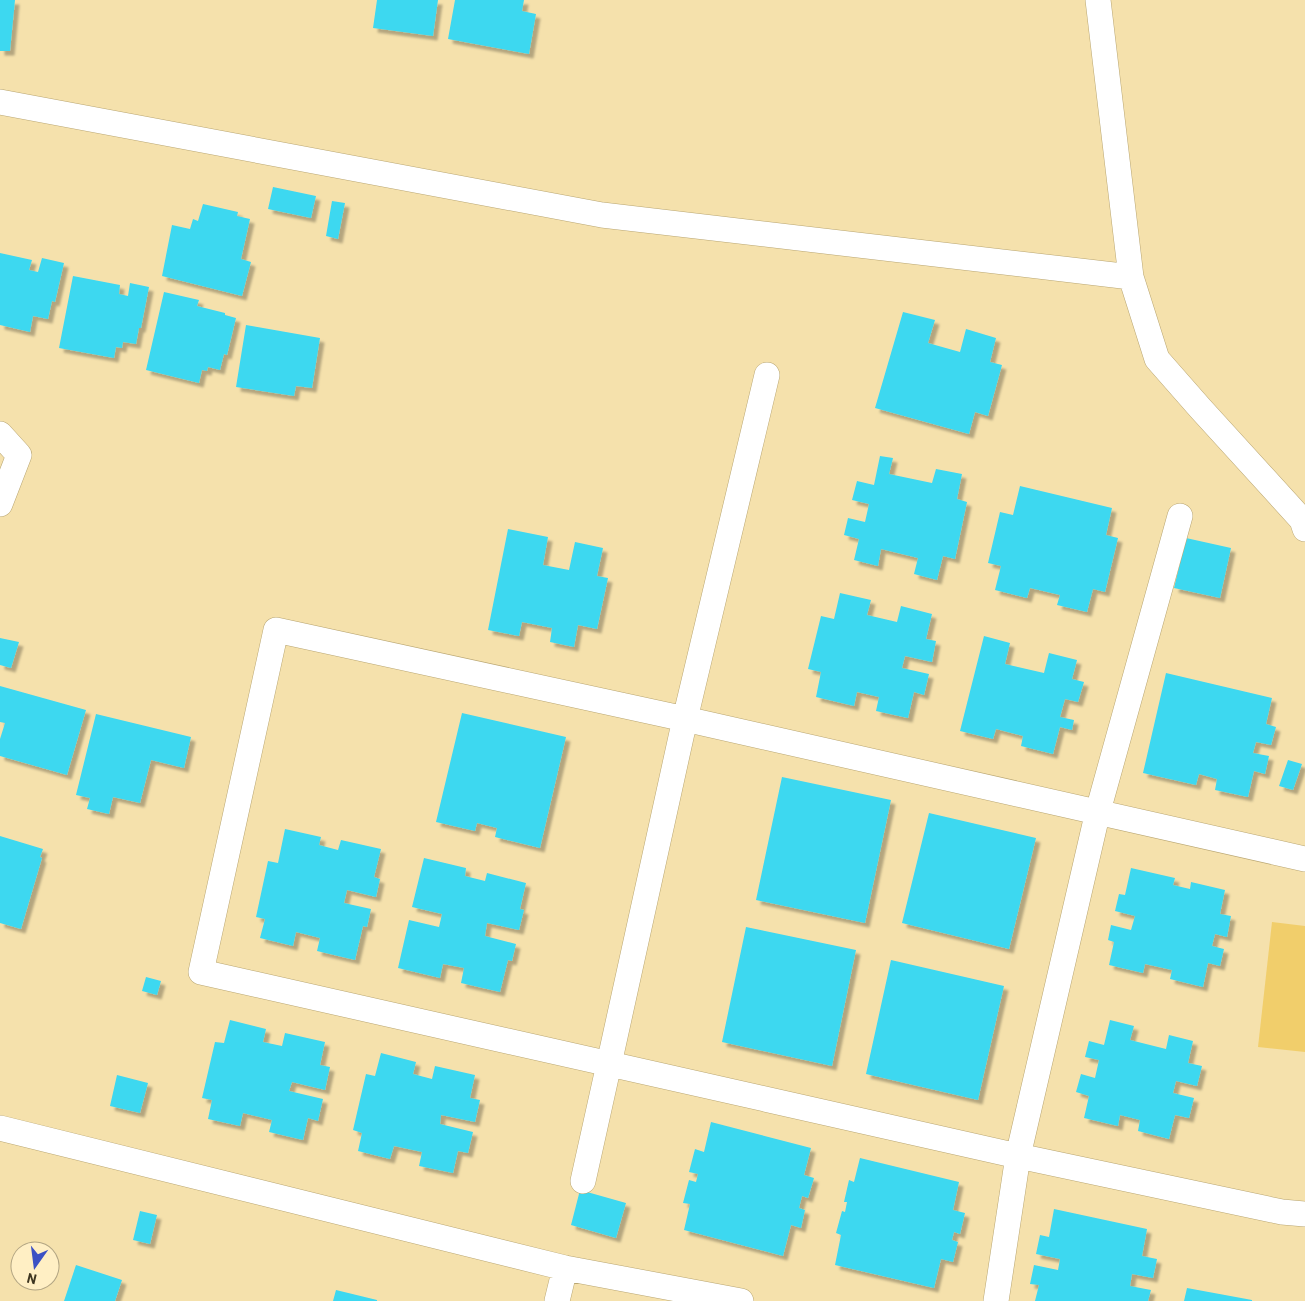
<svg xmlns="http://www.w3.org/2000/svg" width="1305" height="1301" viewBox="0 0 1305 1301" font-family="Barlow,sans-serif">
<defs>
<filter id="shadow"><feDropShadow dx="4.5" dy="4.5" stdDeviation="1" flood-color="#0004"/></filter>
</defs>
<rect width="100%" height="100%" fill="#f5e1ac"/>
<path fill="#f1ce6b" d="M1272 922 1305 926V1052L1258 1047Z"/>
<path fill="#3dd8f0" filter="url(#shadow)" d="M0 0H15L10 51H0Z
M377 0H438L433 36 373 28Z
M455 0H524L522 11 536 14 529 54 448 39Z
M273 187 316 196 311 218 268 209Z
M332 201 345 203 338 239 326 236Z
M203 204 238 212 237 216 250 219 241 259 251 262 242 296 162 276 172 225 190 229 193 219 198 221Z
M0 253 32 260 29 270 38 272 42 258 64 263 55 302 52 301 48 319 33 316 30 332 0 325Z
M73 276 120 285 119 294 128 296 130 283 149 287 141 328H139L136 344 123 342 122 348 116 347 114 358 59 348Z
M164 292 199 300 197 306 225 313V315L236 318 227 355 224 354 220 370 208 367 207 371 202 370 199 383 146 370Z
M903 312 935 320 928 343 960 352 966 329 996 338 990 362 1002 365 988 416 975 412 969 434 875 408Z
M246 325 320 338 312 388 296 386 294 396 236 387Z
M880 456 893 458 889 474 932 483 936 469 962 474 957 499 967 502 955 559 943 556 937 580 914 574 918 558 881 549 878 566 854 560 859 539 844 535 848 518 865 522 869 504 852 500 857 481 874 485Z
M1020 486 1112 508 1106 535 1118 538 1105 592 1093 589 1087 612 1057 605 1060 595 1030 588 1027 598 995 590 1001 566 988 563 1000 512 1013 515Z
M508 529 548 537 543 565 569 570 575 542 603 548 597 576 608 578 597 629 578 625 574 647 550 642 552 628 522 622 519 636 488 630Z
M1186 538 1231 548 1220 598 1174 588Z
M840 593 871 600 867 615 897 622 901 606 932 614 926 639 936 641 932 662 905 656 902 668 929 674 924 695 914 692 908 718 876 711 879 697 857 692 854 706 816 697 821 672 808 669 821 616 834 619Z
M984 636 1010 643 1005 664 1044 673 1049 653 1077 660 1072 679 1084 682 1078 702 1065 699 1060 717 1074 720 1072 730 1060 727 1053 754 1021 746 1023 736 996 729 993 739 960 731Z
M0 638 19 642 11 668 0 665Z
M1166 673 1272 698 1266 724 1276 727 1271 745 1256 742 1253 753 1269 756 1265 774 1254 771 1248 797 1215 790 1217 779 1199 774 1196 785 1143 773Z
M0 686 86 710 67 775 0 756V739L5 723 0 722Z
M462 713 566 737 540 848 495 837 497 828 477 823 475 831 436 822Z
M96 714 191 737 184 768 151 760 140 803 113 797 109 814 87 809 90 798 76 795Z
M1288 760 1302 764 1293 790 1279 786Z
M782 777 891 800 865 923 756 900Z
M929 813 1036 838 1009 949 902 923Z
M285 829 321 837 319 845 338 850 341 840 381 849 374 877 380 879 376 897 347 890 344 903 371 909 367 927 363 926 355 960 317 951 320 938 296 932 293 946 260 938 265 919 256 917 268 861 278 863Z
M0 836 43 849 40 857 42 858 21 929 0 923Z
M424 858 466 868 465 876 485 881 487 873 526 883 520 909 524 910 519 930 487 923 485 936 516 944 512 961 508 960 500 992 461 983 464 968 443 964 440 978 398 968 409 920 439 927 442 914 412 907Z
M1131 868 1175 878 1173 885 1190 889 1191 882 1225 890 1220 914 1231 916 1227 937 1215 934 1212 946 1224 949 1220 966 1208 963 1203 987 1170 979 1172 970 1145 964 1143 973 1109 965 1114 942 1108 940 1111 925 1131 930 1135 916 1115 911 1119 894 1125 895Z
M746 927 856 950 832 1066 722 1042Z
M891 960 1004 986 978 1100 866 1074Z
M146 977 161 981 157 995 142 991Z
M230 1020 266 1029 263 1042 282 1046 285 1033 325 1042 320 1065 330 1067 325 1090 292 1082 289 1091 323 1099 318 1121 308 1118 303 1140 269 1132 272 1120 243 1113 240 1126 208 1119 212 1100 202 1098 215 1042 224 1043Z
M1110 1020 1134 1026 1130 1040 1166 1049 1169 1035 1193 1041 1188 1063 1202 1066 1197 1086 1176 1081 1173 1093 1194 1098 1189 1118 1175 1115 1169 1139 1138 1131 1140 1120 1120 1115 1118 1126 1084 1118 1089 1096 1076 1092 1081 1074 1095 1078 1099 1060 1085 1057 1089 1041 1104 1045Z
M381 1053 416 1062 413 1074 432 1079 435 1066 475 1075 470 1098 480 1100 475 1122 441 1115 440 1124 473 1132 468 1153 458 1151 453 1173 419 1166 422 1152 394 1146 390 1159 358 1151 362 1133 353 1130 366 1074 375 1076Z
M117 1075 148 1083 140 1113 110 1106Z
M711 1122 811 1148 804 1175 814 1178 808 1198 802 1196 799 1208 805 1210 801 1228 791 1225 783 1256 684 1230 690 1204 683 1203 689 1180 696 1182 698 1174 689 1172 695 1149 704 1152Z
M860 1158 959 1182 953 1210 965 1213 960 1234 954 1232 952 1240 958 1242 953 1262 941 1259 934 1288 835 1265 841 1235 836 1233 842 1211 845 1212 847 1202H844L849 1180 854 1182Z
M580 1190 626 1203 616 1238 571 1225Z
M1054 1209 1147 1229 1142 1256 1157 1259 1153 1278 1132 1274 1130 1286 1151 1290 1148 1301H1035L1039 1285 1030 1284 1034 1265 1058 1270 1060 1259 1036 1254 1040 1235 1049 1237Z
M140 1211 157 1215 150 1244 133 1240Z
M76 1265 122 1280 115 1301H64Z
M1187 1288 1252 1300V1301H1184Z
M336 1290 377 1300V1301H333Z"/>
<g fill="none" stroke-linecap="round" stroke-linejoin="round">
<g stroke="#b9a672" stroke-width="26">
<path id="minor" d="M1098 0 1131 277 1157 359 1200 408 1302 520 1305 529
M0 102 602 215 1131 277
M0 434 19 455 0 504
M1305 859 685 719 276 630 201 972 1018 1156 1282 1212 1305 1214
M0 1128 565 1268 741 1301
M583 1181 609 1064 685 719 767 375
M557 1301 565 1268
M996 1301 1018 1156 1098 811 1180 516"/>
</g>
<use href="#minor" stroke="#fff" stroke-width="25"/>
</g>
<g transform="translate(35 1266) rotate(194)"><circle r="24" fill="#ffefc4" stroke="#b2a583"/>
<path d="M0-4L9 19L0 12L-9 19Z" fill="#3c51c4"/>
<text y="-8" font-size="14" font-weight="bold" text-anchor="middle" fill="#3e3621">N</text>
</g>
</svg>
